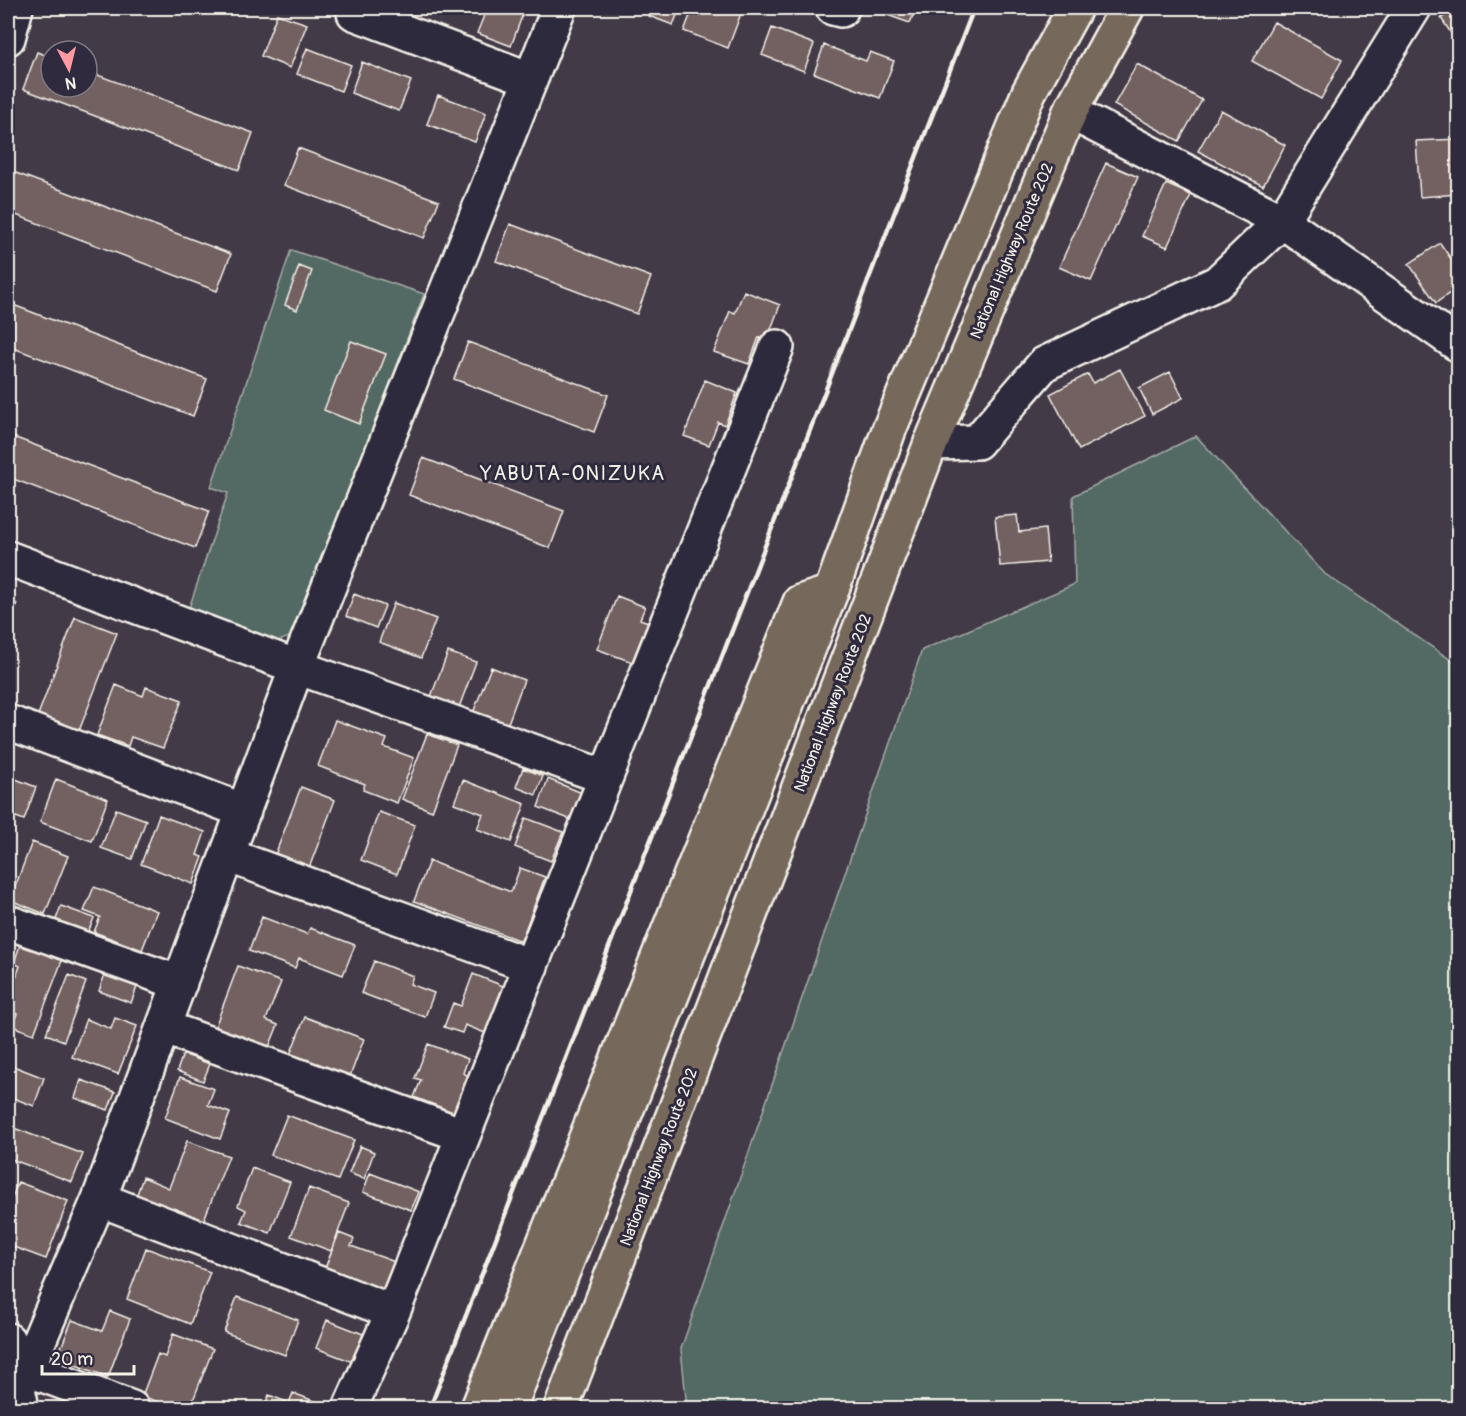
<svg xmlns="http://www.w3.org/2000/svg" width="1466" height="1416" viewBox="0 0 1466 1416" font-family="Pangolin,sans-serif">
<rect width="100%" height="100%" fill="#433a48"/>
<filter id="ink" filterUnits="userSpaceOnUse"><feTurbulence type="fractalNoise" baseFrequency=".0167" numOctaves="2"/><feDisplacementMap in="SourceGraphic" scale="12" xChannelSelector="R" yChannelSelector="G"/><feConvolveMatrix kernelMatrix="1 2 1 2 8 2 1 2 1" color-interpolation-filters="sRGB"/></filter>
<g filter="url(#ink)">
<path fill="#536964" stroke="#a4ada6" stroke-width="1.5" d="M291 250 424 294 295 635 276 642 188 611 228 493 211 487Z
M1196 436 1325 574 1458 665V1408H687L681 1349 922 650 1075 584 1073 496Z"/>
<path fill="#736160" stroke="#f4f1e8" stroke-width="1.5" d="M487 8H525L511 46 477 33Z
M653 8H680L673 25 649 16Z
M693 8H743L728 48 684 31Z
M867 8H916L910 23Z
M1458 8V44L1441 18Z
M277 14 307 24 290 68 261 56Z
M1274 22 1342 60 1321 99 1252 61Z
M772 28 814 44 804 71 762 55Z
M824 45 866 61 870 52 894 61 880 98 814 73Z
M307 48 351 65 341 91 297 74Z
M37 52 51 57V87H87V71L253 133 239 170 23 89Z
M362 62 411 81 399 111 351 93Z
M1137 64 1202 100 1179 141 1114 105Z
M438 95 486 113 475 142 427 124Z
M1221 110 1285 145 1263 186 1198 151Z
M1458 139V194L1420 197 1416 141Z
M298 148 439 201 424 238 284 185Z
M1106 163 1138 177 1091 281 1059 267Z
M8 170 231 254 217 291 8 212Z
M1166 184 1191 195 1167 247 1142 236Z
M510 224 651 277 637 314 496 261Z
M1440 243 1458 269V287L1436 303 1409 264Z
M299 266 312 271 297 310 285 305Z
M744 291 780 305 767 340 759 337 749 364 714 352 730 311 735 313Z
M8 303 207 379 193 416 8 346Z
M351 341 386 354 359 424 324 410Z
M468 342 608 395 594 432 454 379Z
M1120 369 1145 416 1079 450 1050 394 1088 374 1093 383Z
M1170 372 1183 398 1152 414 1139 388Z
M705 380 737 393 725 425 718 422 709 445 684 436Z
M8 435 209 511 195 548 8 477Z
M423 458 564 511 550 548 409 495Z
M1017 515 1019 532 1045 529 1048 562 1000 566 995 517Z
M354 594 385 606 376 628 346 616Z
M617 596 645 607 640 619 648 622 632 662 597 649Z
M8 601 17 604 8 629Z
M394 603 436 619 421 658 379 642Z
M75 617 117 633 79 731 38 715Z
M448 652 476 662 458 710 430 699Z
M491 667 524 680 507 726 473 713Z
M116 685 143 696 146 687 182 700 163 748 131 737 128 746 97 735Z
M335 720 387 739 384 747 414 758 397 803 363 790 365 784 318 766Z
M427 734 457 745 432 811 402 799Z
M523 768 543 776 536 795 516 787Z
M8 776 36 787 24 820 8 814Z
M56 779 108 799 92 841 40 822Z
M548 779 582 793 572 820 538 807Z
M463 780 525 804 511 842 477 829 483 814 454 803Z
M301 787 335 800 309 868 275 855Z
M116 809 146 820 132 859 101 848Z
M379 812 415 825 397 874 361 860Z
M159 815 205 832 197 855 203 857 193 884 141 864Z
M526 818 563 832 551 861 515 847Z
M32 842 68 856 45 914 10 900Z
M429 861 511 892 520 868 545 877 521 941 414 901Z
M94 887 157 911 142 950 94 932 100 917 84 911Z
M61 906 94 918 87 935 55 922Z
M262 917 307 934 310 928 355 945 343 975 299 958 295 968 249 951Z
M21 942 63 958 34 1034 12 1026 17 1014 8 1011V999L20 966 14 963Z
M374 961 413 976 410 984 434 993 425 1017 361 993Z
M238 966 281 982 266 1020 278 1025 269 1047 215 1027Z
M105 974 137 987 131 1003 99 991Z
M473 974 503 986 485 1033 465 1025 462 1033 444 1027 453 1003 461 1006Z
M69 975 86 982 64 1041 46 1034Z
M305 1017 364 1039 349 1079 289 1057Z
M115 1018 137 1026 118 1074 72 1057 86 1019 111 1029Z
M428 1044 468 1059 463 1073 469 1076 455 1113 414 1097 421 1080 415 1078Z
M183 1054 210 1064 203 1081 177 1071Z
M8 1064 44 1078 34 1106 8 1096Z
M180 1077 214 1089 208 1105 230 1113 220 1139 165 1118Z
M81 1080 115 1092 108 1110 75 1098Z
M287 1115 354 1140 338 1180 271 1155Z
M11 1127 83 1154 72 1182 8 1158V1137Z
M187 1141 229 1156 203 1222 136 1197 143 1177 169 1188Z
M360 1146 374 1152 364 1179 349 1173Z
M252 1168 290 1182 270 1233 241 1222 246 1210 238 1206Z
M370 1173 419 1192 411 1210 363 1192Z
M18 1182 68 1201 46 1259 8 1245V1209Z
M309 1188 349 1203 331 1251 291 1236Z
M339 1233 354 1239 351 1246 395 1262 385 1290 325 1268Z
M146 1248 210 1272 190 1324 127 1299Z
M237 1297 298 1320 285 1355 224 1332Z
M110 1311 130 1319 108 1377 57 1358 72 1320 102 1331Z
M327 1320 363 1334 353 1362 316 1348Z
M173 1334 213 1349 190 1408H175L142 1396 158 1354 165 1357Z
M293 1393 327 1406 326 1408H264L269 1395 289 1403Z"/>
<g fill="none" stroke-linecap="round" stroke-linejoin="round">
<g stroke="#f4f1e8" stroke-width="38">
<path id="minor" d="M356 8 354 13 530 79
M833 8 841 10 842 8
M8 38 16 8
M1070 112 1282 221 1457 344
M931 443 977 442 1044 364 1217 283 1282 221 1414 8
M8 558 297 667 605 777
M8 722 244 811
M227 855 531 966
M8 922 180 983
M163 1027 463 1135
M99 1199 393 1312
M8 1340 22 1408
M27 1369 132 1408
M15 1375 27 1369 99 1199 297 667 559 8
M350 1408 393 1312 777 347"/>
</g>
<g stroke="#f4f1e8" stroke-width="38">
<path id="major" d="M478 1408 800 602 831 592"/>
</g>
<g stroke="#f4f1e8" stroke-width="38">
<path id="highway" d="M509 1408 831 592 889 430 1029 92 1075 8
M561 1408 931 443 1070 112 1127 8"/>
</g>
<use href="#minor" stroke="#2f2a3d" stroke-width="33"/>
<use href="#major" stroke="#76695c" stroke-width="33"/>
<use href="#highway" stroke="#76695c" stroke-width="33"/>
<path stroke="#f4f1e8" stroke-width="4.5" d="M430 1408 974 8"/>
</g>
</g>
<g text-anchor="middle" dominant-baseline="central" stroke-width="6" stroke-linejoin="round" paint-order="stroke">
<g font-size="16" fill="#f4f1e8" stroke="#2f2a3d">
<text transform="translate(1012 251) rotate(-67)">National Highway Route 202</text>
<text transform="translate(833 703) rotate(-69)">National Highway Route 202</text>
<text transform="translate(659 1157) rotate(-69)">National Highway Route 202</text>
</g>
<g font-size="20" letter-spacing="1.5" fill="#f4f1e8" stroke="#2f2a3d">
<text x="573" y="473">YABUTA-ONIZUKA</text>
</g>
</g>
<rect width="1466" height="1416" fill="none" stroke="#2f2a3d" stroke-width="30"/>
<rect x="15" y="15" width="1436" height="1386" fill="none" stroke="#f4f1e8" stroke-width="2" filter="url(#ink)"/>
<g transform="translate(69 69) rotate(173)"><circle r="28" fill="#2f2a3d" stroke="#7e7a81" stroke-width="1.5"/>
<path d="M0-4.5L10 22L0 15L-10 22Z" fill="#ff9aa2"/>
<text y="-9" font-size="16" font-weight="bold" text-anchor="middle" fill="#f4f1e8">N</text>
</g>
<path d="M42 1365v9h92v-9" fill="none" stroke="#f4f1e8" stroke-width="3"/>
<text x="51" y="1365" font-size="18" fill="#f4f1e8" stroke="#2f2a3d" stroke-width="4.5" paint-order="stroke">20 m</text>
</svg>
